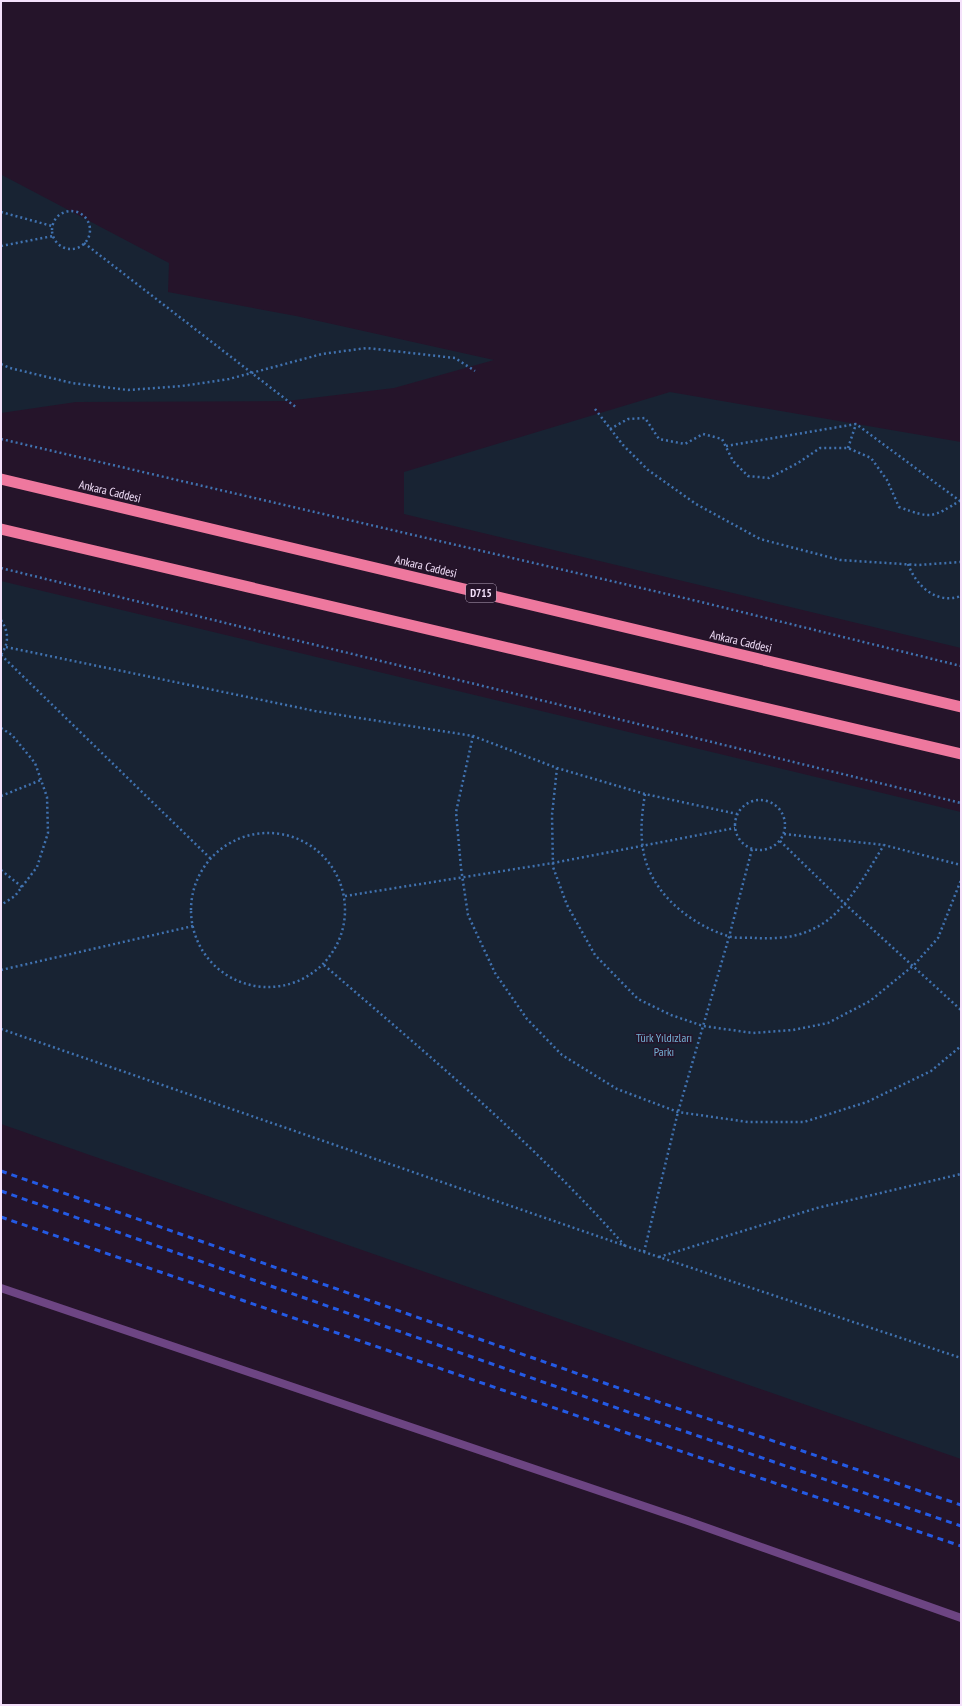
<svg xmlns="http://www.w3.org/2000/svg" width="962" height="1706" viewBox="0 0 962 1706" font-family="'PT Sans Narrow',sans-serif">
<rect width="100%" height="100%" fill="#25142a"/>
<path fill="#182333" d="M2 175 169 263 168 292 296 316 494 360 394 388 287 401 76 402 1 413Z
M670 392 961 442V648L404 514V472Z
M1 581 961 812V1459L1 1124Z"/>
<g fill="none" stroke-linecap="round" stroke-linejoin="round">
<path stroke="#4072b0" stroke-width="2.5" stroke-dasharray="2 3" stroke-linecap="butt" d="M52 230a19 19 0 1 1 38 0a19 19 0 1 1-38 0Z
M1 212 52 226
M84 243 297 408
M1 246 53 236
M1 364 10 368 72 383 128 390 182 386 229 379 322 354 367 348 455 358 475 371
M595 409 623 445 648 470 696 504 760 539 840 560 918 565 961 562
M610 429 628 419 645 418 659 439 685 444 703 434 722 439 733 461 748 476 769 478 798 463 820 448H848L871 458 887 480 899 507C932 519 932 518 961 500
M1 439 697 601 961 666
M726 446 856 424 960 501
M848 448 856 424
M908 564C916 586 937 605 961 596
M1 568 961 803
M1 620C9 632 9 643 1 655
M6 647 315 711 473 736 557 768 645 794 737 814
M1 655 211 859
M1 728 12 735 35 763 47 797 48 833 37 867 15 896 1 905
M473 736 456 812 461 868 468 915 495 973 527 1019 562 1055 617 1089 678 1112 748 1122H804L867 1102 931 1071 961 1046
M557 768 552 815 553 867 567 905 595 955 638 999 671 1015 703 1026 753 1033 793 1030 828 1023 870 1001 914 965 938 938 961 880
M645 794C642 813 640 830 643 849 649 891 689 924 728 936 736 939 747 937 755 938 777 939 797 938 817 927 846 912 867 872 884 845
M1 796 41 780
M735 825a25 25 0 1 1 50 0a25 25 0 1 1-50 0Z
M191 910a77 77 0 1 1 154 0a77 77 0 1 1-154 0Z
M784 834 884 845 961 865
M780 841 845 904 961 1010
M1 870 22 887
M345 896 553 863 735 828
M324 965C428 1055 534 1143 625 1246
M1 970 193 926
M1 1029 626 1246 961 1358
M644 1252 678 1112 729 937 752 849
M659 1257 817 1208 961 1174"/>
<path stroke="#6d4583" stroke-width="8" d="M1 1288 688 1521 961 1618"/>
<path stroke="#ee789e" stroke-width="11" d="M1 479 961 707
M1 529 961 754"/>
<path stroke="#245ae4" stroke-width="3" stroke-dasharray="6 5" stroke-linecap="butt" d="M1 1171 647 1398 961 1505
M1 1191 634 1414 961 1526
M1 1217 627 1433 961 1546"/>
</g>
<g text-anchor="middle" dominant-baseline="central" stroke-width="3" stroke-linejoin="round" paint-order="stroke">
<rect fill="#25142a" stroke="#b6a4bc" stroke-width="1" x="466" y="584" width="30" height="18" rx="3"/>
<g font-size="11" font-weight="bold" fill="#f4e1fb">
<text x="481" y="593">D715</text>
</g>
<g font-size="12" fill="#f4e1fb" stroke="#25142a">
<text transform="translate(110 491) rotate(13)">Ankara Caddesi</text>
<text transform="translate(426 566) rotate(13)">Ankara Caddesi</text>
<text transform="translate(741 641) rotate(13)">Ankara Caddesi</text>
</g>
<g font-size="12" fill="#74b1d4" stroke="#25142a">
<text x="664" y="1037">Türk Yıldızları<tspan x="664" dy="14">Parkı</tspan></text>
</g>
</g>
<rect width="962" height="1706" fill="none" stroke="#f4e1fb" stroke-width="4"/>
</svg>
